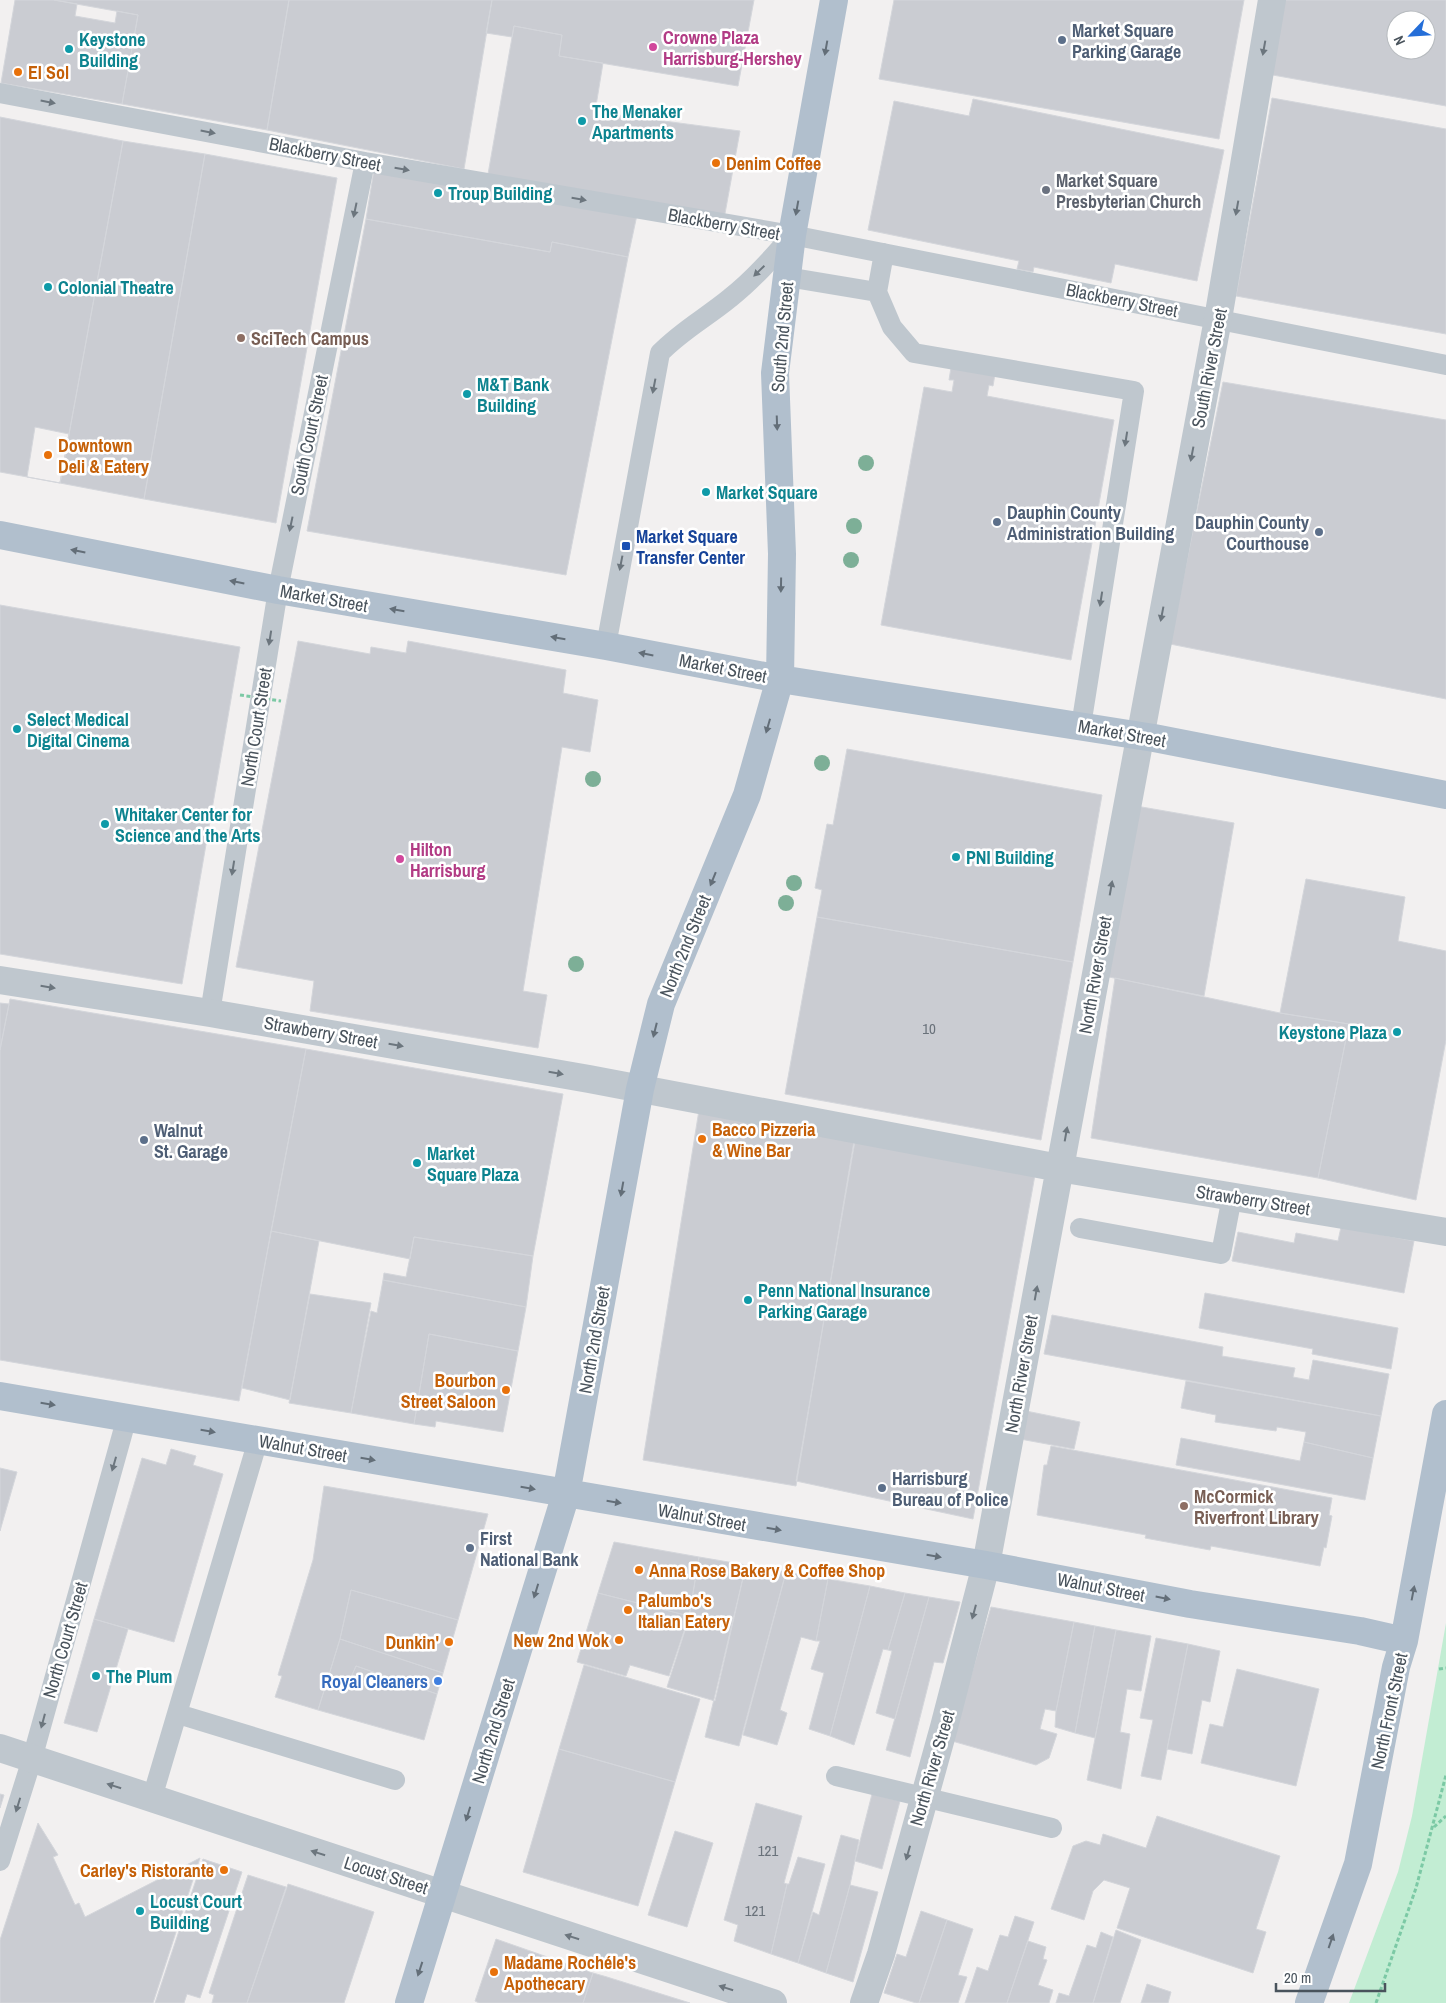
<svg xmlns="http://www.w3.org/2000/svg" width="1446" height="2003" viewBox="0 0 1446 2003" font-family="'Archivo Narrow',sans-serif">
<rect width="100%" height="100%" fill="#f2f0f0"/>
<path fill="#c2edd3" d="M1446 1623V2003H1349L1398 1872 1412 1816Z"/>
<path fill="#caccd2" stroke="#d4d6db" fill-rule="evenodd" d="M15 0H54L77 4 75 16 115 23 117 11 138 15 122 104 1 83Z
M54 0H289L267 130 122 104 138 15Z
M289 0H492L464 169 267 130Z
M492 0H754L738 86 559 56 562 35 514 26 512 37 486 33Z
M894 0H1244L1219 139 879 79Z
M1281 0H1446V106L1267 74ZM1396 20H1426V50H1396Z
M514 26 562 35 559 56 603 63 595 112 740 131 724 219 488 174Z
M1272 98 1446 129V334L1236 296Z
M973 99 1224 150 1197 281 1115 264 1111 283 1034 267 1033 272 1017 269 1019 261 868 230 894 101 969 116Z
M0 117 123 141 60 483 0 472Z
M123 141 205 154 144 499 60 483Z
M205 154 337 178 276 523 144 499Z
M374 170 637 215 628 257 552 242 550 252 366 219Z
M366 219 550 252 552 242 628 257 566 575 307 531Z
M952 361 996 368 993 386 989 385 987 396 1114 420 1071 660 881 625 924 387 952 392 954 380H949Z
M1223 382 1446 420V699L1170 644Z
M35 427 69 434 60 483 27 477Z
M0 605 240 647 182 984 0 954Z
M298 641 370 654 371 647 406 653 408 641 566 670 563 693 598 700 590 752 562 747 523 991 547 995 538 1048 310 1011 314 981 236 967Z
M847 749 1102 795 1073 962 817 917 822 890 815 888 827 824 833 825Z
M1136 806 1234 823 1204 996 1104 976Z
M1306 879 1405 897 1398 941 1446 951V1040L1416 1200 1318 1178 1349 1024 1280 1013Z
M817 917 1073 962 1041 1140 785 1094Z
M1115 978 1280 1013 1349 1024 1318 1178 1091 1138Z
M10 999 306 1049 239 1401 0 1360V1050Z
M0 1003 9 1004 0 1050Z
M306 1049 563 1094 533 1256 414 1237 410 1259 271 1231Z
M699 1110 854 1141 796 1486 643 1460Z
M855 1141 1035 1175 973 1519 796 1481Z
M1341 1227 1414 1241 1404 1293 1232 1261 1238 1232 1294 1243 1296 1233 1338 1241Z
M271 1231 319 1241 290 1400 242 1388Z
M414 1237 533 1256 526 1307 383 1280 384 1273 406 1277Z
M383 1280 526 1307 518 1351 429 1334 414 1424 351 1413 371 1311 377 1313Z
M1205 1293 1398 1328 1391 1369 1312 1354 1313 1349 1199 1328Z
M310 1294 371 1303 351 1413 289 1403Z
M1052 1315 1223 1347 1222 1356 1295 1368 1293 1377 1309 1380 1313 1360 1389 1374 1381 1416 1044 1354Z
M429 1334 518 1351 503 1432 436 1421 435 1427 414 1424Z
M1186 1381 1381 1416 1373 1458 1304 1442 1306 1432 1277 1427 1276 1431 1215 1422 1216 1415 1181 1408Z
M1026 1411 1080 1422 1074 1449 1020 1439Z
M1181 1438 1300 1461 1304 1442 1373 1458 1365 1500 1176 1465Z
M1051 1446 1332 1498 1329 1515 1332 1516 1326 1548 1324 1547 1320 1566 1211 1546 1210 1550 1145 1538 1146 1535 1037 1515 1044 1465H1047Z
M171 1449 196 1456 193 1465 223 1474 174 1642 94 1619 142 1458 166 1465Z
M0 1468 17 1472 0 1531Z
M324 1486 488 1514 458 1620 351 1590 340 1639 318 1710 275 1697 282 1676 278 1675 313 1560Z
M614 1542 699 1557 689 1616 598 1593Z
M699 1557 746 1565 715 1701 667 1687 689 1618Z
M746 1565 786 1572 739 1746 705 1737Z
M786 1572 828 1579 816 1641 801 1637 780 1710 787 1713 777 1745 743 1735Z
M828 1579 870 1586 830 1736 809 1729 824 1673 811 1669 820 1641H816Z
M870 1586 905 1593 888 1650 883 1649 854 1745 830 1736Z
M351 1590 458 1620 443 1673 340 1639Z
M598 1593 689 1616 669 1676 630 1665 626 1676 577 1662Z
M905 1593 929 1597 895 1719 876 1713 892 1651 888 1650Z
M929 1597 960 1602 943 1663 934 1662 910 1757 886 1750Z
M991 1607 1074 1622 1056 1711 1045 1709 1040 1729 1057 1734 1049 1758 1036 1765 952 1741Z
M94 1619 128 1629 97 1732 64 1723Z
M1074 1622 1095 1626 1075 1733 1055 1727 1056 1711Z
M1095 1626 1116 1630 1095 1738 1075 1733Z
M1116 1630 1151 1636 1141 1691 1127 1689 1120 1732 1130 1734 1121 1789 1087 1780Z
M1156 1638 1188 1644 1161 1780 1141 1776 1153 1720 1140 1718Z
M340 1639 443 1673 437 1694 356 1666 349 1682 329 1675Z
M1188 1644 1220 1651 1210 1702 1202 1700 1192 1754 1167 1749Z
M584 1665 700 1699 675 1782 559 1749Z
M356 1666 437 1694 424 1740 318 1710 329 1675 349 1682Z
M1237 1669 1319 1689 1296 1786 1201 1763 1210 1724 1223 1727Z
M559 1749 675 1782 638 1906 523 1872Z
M0 1794 4 1795 0 1808Z
M872 1794 900 1801 882 1869 855 1861Z
M756 1803 802 1816 784 1883 787 1884 771 1954 734 1941 738 1925 724 1920Z
M1157 1816 1280 1856 1256 1929 1266 1932 1253 1973 1117 1928 1130 1888 1104 1880 1093 1891 1084 1920 1051 1909 1073 1846 1086 1841 1100 1845 1103 1834 1146 1848Z
M38 1823 58 1855 53 1857 75 1905 79 1903 85 1917 200 1858 153 2003H0V1940Z
M675 1831 713 1843 687 1927 648 1915Z
M841 1835 859 1840 850 1885 826 1973 798 1963 813 1912 819 1915Z
M798 1857 825 1864 798 1963 771 1954 787 1884H789Z
M203 1859 242 1872 200 1998 187 1994 184 2003H155Z
M248 1875 286 1887 247 2003H212L214 1995 209 1993Z
M288 1884 374 1912 344 2003H247Z
M850 1885 878 1892 853 1982 826 1973Z
M921 1911 947 1920 919 2003H916L884 1993 897 1954 906 1957Z
M1015 1916 1034 1922 1007 2003H965L977 1967 988 1971 1000 1935 1008 1937Z
M947 1920 973 1929 958 1975 967 1977 958 2003H919Z
M1116 1930 1141 1940 1120 2003H1093Z
M1101 1932 1113 1937 1093 2003H1056L1059 1993 1069 1996 1087 1945 1096 1948Z
M496 1939 593 1973 583 2003H479L475 2001Z
M1028 1941 1046 1947 1043 1959 1047 1960 1038 1985 1053 1990 1049 2003H1007Z
M593 1973 607 1977 690 2003H583Z
M1147 1984 1171 1992 1168 2003H1141Z"/>
<g fill="none" stroke-linecap="round" stroke-linejoin="round">
<path stroke="#7cc9a5" stroke-width="3" stroke-dasharray="4 2.5" stroke-linecap="butt" d="M1439 1669 1446 1668
M1434 1827 1446 1816
M1376 2003 1416 1888 1446 1775"/>
<path stroke="#bfc7ce" stroke-width="20" d="M0 93 365 162 792 235 1446 365
M787 277 877 292 892 327 914 353 1134 391 1081 726
M877 292 884 253
M606 646 660 353C681 331 707 317 730 298 753 280 773 257 792 235
M210 1013 278 590 365 162
M1080 1228 1221 1254 1232 1197
M178 1714 395 1780
M836 1776 1052 1828
M152 1798 258 1440
M0 1861 32 1759 127 1417"/>
<path stroke="#bfc7ce" stroke-width="28" d="M0 980 210 1013 589 1079 1059 1168 1446 1232
M0 1748 773 2003
M864 2003 881 1954 944 1727 986 1565 1218 319 1272 0"/>
<path stroke="#b1bfcd" stroke-width="28" d="M0 535 278 590 606 646 780 679 1154 738 1446 795
M0 1396 986 1565 1190 1604 1360 1631 1404 1641
M409 2003 566 1494 640 1089 661 1004 747 795 780 679 782 554 775 373 792 235 834 0
M1309 2003 1358 1864 1396 1667 1404 1641 1446 1414"/>
<path stroke="#7cc9a5" stroke-width="3" stroke-dasharray="4 2.5" stroke-linecap="butt" d="M240 695 281 701"/>
</g>
<g fill="#7daf97">
<circle cx="866" cy="463" r="8"/>
<circle cx="854" cy="526" r="8"/>
<circle cx="851" cy="560" r="8"/>
<circle cx="822" cy="763" r="8"/>
<circle cx="593" cy="779" r="8"/>
<circle cx="794" cy="883" r="8"/>
<circle cx="786" cy="903" r="8"/>
<circle cx="576" cy="964" r="8"/>
</g>
<defs><path id="oneway-solid" d="M-6-.8H1V-3.2L6.5 0L1 3.2V.8H-6Z" transform="scale(1.25)"/></defs>
<g fill="#636e78">
<use href="#oneway-solid" transform="translate(826 48) rotate(100)"/>
<use href="#oneway-solid" transform="translate(797 208) rotate(100)"/>
<use href="#oneway-solid" transform="translate(777 423) rotate(88)"/>
<use href="#oneway-solid" transform="translate(78 551) rotate(-169)"/>
<use href="#oneway-solid" transform="translate(237 582) rotate(-169)"/>
<use href="#oneway-solid" transform="translate(781 585) rotate(91)"/>
<use href="#oneway-solid" transform="translate(397 610) rotate(-170)"/>
<use href="#oneway-solid" transform="translate(558 638) rotate(-170)"/>
<use href="#oneway-solid" transform="translate(646 654) rotate(-169)"/>
<use href="#oneway-solid" transform="translate(768 726) rotate(106)"/>
<use href="#oneway-solid" transform="translate(713 879) rotate(112)"/>
<use href="#oneway-solid" transform="translate(655 1030) rotate(104)"/>
<use href="#oneway-solid" transform="translate(622 1189) rotate(100)"/>
<use href="#oneway-solid" transform="translate(48 1404) rotate(9)"/>
<use href="#oneway-solid" transform="translate(208 1431) rotate(10)"/>
<use href="#oneway-solid" transform="translate(368 1459) rotate(10)"/>
<use href="#oneway-solid" transform="translate(528 1488) rotate(10)"/>
<use href="#oneway-solid" transform="translate(614 1502) rotate(9)"/>
<use href="#oneway-solid" transform="translate(774 1529) rotate(10)"/>
<use href="#oneway-solid" transform="translate(934 1556) rotate(10)"/>
<use href="#oneway-solid" transform="translate(536 1591) rotate(107)"/>
<use href="#oneway-solid" transform="translate(1413 1593) rotate(-79)"/>
<use href="#oneway-solid" transform="translate(1163 1598) rotate(11)"/>
<use href="#oneway-solid" transform="translate(468 1814) rotate(107)"/>
<use href="#oneway-solid" transform="translate(1331 1941) rotate(-71)"/>
<use href="#oneway-solid" transform="translate(420 1969) rotate(108)"/>
</g>
<g fill="#6c767e">
<use href="#oneway-solid" transform="translate(1264 48) rotate(100)"/>
<use href="#oneway-solid" transform="translate(48 102) rotate(11)"/>
<use href="#oneway-solid" transform="translate(208 132) rotate(11)"/>
<use href="#oneway-solid" transform="translate(402 169) rotate(10)"/>
<use href="#oneway-solid" transform="translate(579 199) rotate(10)"/>
<use href="#oneway-solid" transform="translate(1237 208) rotate(100)"/>
<use href="#oneway-solid" transform="translate(355 210) rotate(102)"/>
<use href="#oneway-solid" transform="translate(759 271) rotate(136)"/>
<use href="#oneway-solid" transform="translate(654 386) rotate(101)"/>
<use href="#oneway-solid" transform="translate(1126 439) rotate(99)"/>
<use href="#oneway-solid" transform="translate(1192 454) rotate(101)"/>
<use href="#oneway-solid" transform="translate(291 524) rotate(102)"/>
<use href="#oneway-solid" transform="translate(621 563) rotate(101)"/>
<use href="#oneway-solid" transform="translate(1101 599) rotate(99)"/>
<use href="#oneway-solid" transform="translate(1162 614) rotate(101)"/>
<use href="#oneway-solid" transform="translate(270 638) rotate(99)"/>
<use href="#oneway-solid" transform="translate(233 868) rotate(99)"/>
<use href="#oneway-solid" transform="translate(1111 888) rotate(-80)"/>
<use href="#oneway-solid" transform="translate(48 987) rotate(9)"/>
<use href="#oneway-solid" transform="translate(396 1045) rotate(10)"/>
<use href="#oneway-solid" transform="translate(556 1073) rotate(10)"/>
<use href="#oneway-solid" transform="translate(1066 1134) rotate(-80)"/>
<use href="#oneway-solid" transform="translate(1036 1293) rotate(-80)"/>
<use href="#oneway-solid" transform="translate(114 1464) rotate(106)"/>
<use href="#oneway-solid" transform="translate(974 1612) rotate(105)"/>
<use href="#oneway-solid" transform="translate(43 1721) rotate(105)"/>
<use href="#oneway-solid" transform="translate(114 1786) rotate(-162)"/>
<use href="#oneway-solid" transform="translate(18 1805) rotate(107)"/>
<use href="#oneway-solid" transform="translate(318 1853) rotate(-162)"/>
<use href="#oneway-solid" transform="translate(908 1853) rotate(106)"/>
<use href="#oneway-solid" transform="translate(572 1937) rotate(-162)"/>
<use href="#oneway-solid" transform="translate(726 1988) rotate(-162)"/>
</g>
<g fill="#5c6f8a" stroke="#fff" stroke-width="2">
<circle cx="1062" cy="40" r="5"/>
<circle cx="997" cy="522" r="5"/>
<circle cx="1319" cy="532" r="5"/>
<circle cx="144" cy="1140" r="5"/>
<circle cx="882" cy="1488" r="5"/>
<circle cx="470" cy="1548" r="5"/>
</g>
<g fill="#d1479c" stroke="#fff" stroke-width="2">
<circle cx="653" cy="47" r="5"/>
<circle cx="400" cy="859" r="5"/>
</g>
<g fill="#0f9aa8" stroke="#fff" stroke-width="2">
<circle cx="69" cy="49" r="5"/>
<circle cx="582" cy="121" r="5"/>
<circle cx="438" cy="193" r="5"/>
<circle cx="48" cy="287" r="5"/>
<circle cx="467" cy="394" r="5"/>
<circle cx="706" cy="492" r="5"/>
<circle cx="17" cy="729" r="5"/>
<circle cx="105" cy="824" r="5"/>
<circle cx="956" cy="857" r="5"/>
<circle cx="1397" cy="1032" r="5"/>
<circle cx="417" cy="1163" r="5"/>
<circle cx="748" cy="1300" r="5"/>
<circle cx="96" cy="1676" r="5"/>
<circle cx="140" cy="1911" r="5"/>
</g>
<g fill="#e8710a" stroke="#fff" stroke-width="2">
<circle cx="18" cy="72" r="5"/>
<circle cx="716" cy="163" r="5"/>
<circle cx="48" cy="455" r="5"/>
<circle cx="702" cy="1139" r="5"/>
<circle cx="506" cy="1390" r="5"/>
<circle cx="639" cy="1570" r="5"/>
<circle cx="628" cy="1610" r="5"/>
<circle cx="619" cy="1640" r="5"/>
<circle cx="449" cy="1642" r="5"/>
<circle cx="224" cy="1870" r="5"/>
<circle cx="494" cy="1972" r="5"/>
</g>
<circle fill="#6b7280" stroke="#fff" stroke-width="2" cx="1046" cy="190" r="5"/>
<g fill="#8d6e63" stroke="#fff" stroke-width="2">
<circle cx="241" cy="338" r="5"/>
<circle cx="1184" cy="1506" r="5"/>
</g>
<rect fill="#1a4fb4" stroke="#fff" stroke-width="2" x="621" y="541" width="10" height="10" rx="2.5"/>
<circle fill="#3f7fe0" stroke="#fff" stroke-width="2" cx="438" cy="1681" r="5"/>
<g text-anchor="middle" dominant-baseline="central" stroke-width="5" stroke-linejoin="round" paint-order="stroke">
<g font-size="15" fill="#69717a">
<text x="929" y="1028">10</text>
<text x="768" y="1850">121</text>
<text x="755" y="1910">121</text>
</g>
<g font-size="18" font-weight="bold" fill="#4e5e75" stroke="#fff" text-anchor="start">
<text x="1072" y="30">Market Square<tspan x="1072" dy="21">Parking Garage</tspan></text>
<text x="1007" y="512">Dauphin County<tspan x="1007" dy="21">Administration Building</tspan></text>
<text x="1309" y="522" text-anchor="end">Dauphin County<tspan x="1309" dy="21">Courthouse</tspan></text>
<text x="154" y="1130">Walnut<tspan x="154" dy="21">St. Garage</tspan></text>
<text x="892" y="1478">Harrisburg<tspan x="892" dy="21">Bureau of Police</tspan></text>
<text x="480" y="1538">First<tspan x="480" dy="21">National Bank</tspan></text>
</g>
<g font-size="18" font-weight="bold" fill="#b23c85" stroke="#fff" text-anchor="start">
<text x="663" y="37">Crowne Plaza<tspan x="663" dy="21">Harrisburg-Hershey</tspan></text>
<text x="410" y="849">Hilton<tspan x="410" dy="21">Harrisburg</tspan></text>
</g>
<g font-size="18" font-weight="bold" fill="#0d838f" stroke="#fff" text-anchor="start">
<text x="79" y="39">Keystone<tspan x="79" dy="21">Building</tspan></text>
<text x="592" y="111">The Menaker<tspan x="592" dy="21">Apartments</tspan></text>
<text x="448" y="193">Troup Building</text>
<text x="58" y="287">Colonial Theatre</text>
<text x="477" y="384">M&amp;T Bank<tspan x="477" dy="21">Building</tspan></text>
<text x="716" y="492">Market Square</text>
<text x="27" y="719">Select Medical<tspan x="27" dy="21">Digital Cinema</tspan></text>
<text x="115" y="814">Whitaker Center for<tspan x="115" dy="21">Science and the Arts</tspan></text>
<text x="966" y="857">PNI Building</text>
<text x="1387" y="1032" text-anchor="end">Keystone Plaza</text>
<text x="427" y="1153">Market<tspan x="427" dy="21">Square Plaza</tspan></text>
<text x="758" y="1290">Penn National Insurance<tspan x="758" dy="21">Parking Garage</tspan></text>
<text x="106" y="1676">The Plum</text>
<text x="150" y="1901">Locust Court<tspan x="150" dy="21">Building</tspan></text>
</g>
<g font-size="18" font-weight="bold" fill="#c56008" stroke="#fff" text-anchor="start">
<text x="28" y="72">El Sol</text>
<text x="726" y="163">Denim Coffee</text>
<text x="58" y="445">Downtown<tspan x="58" dy="21">Deli &amp; Eatery</tspan></text>
<text x="712" y="1129">Bacco Pizzeria<tspan x="712" dy="21">&amp; Wine Bar</tspan></text>
<text x="496" y="1380" text-anchor="end">Bourbon<tspan x="496" dy="21">Street Saloon</tspan></text>
<text x="649" y="1570">Anna Rose Bakery &amp; Coffee Shop</text>
<text x="638" y="1600">Palumbo's<tspan x="638" dy="21">Italian Eatery</tspan></text>
<text x="609" y="1640" text-anchor="end">New 2nd Wok</text>
<text x="439" y="1642" text-anchor="end">Dunkin'</text>
<text x="214" y="1870" text-anchor="end">Carley's Ristorante</text>
<text x="504" y="1962">Madame Rochéle's<tspan x="504" dy="21">Apothecary</tspan></text>
</g>
<g font-size="18" fill="#49535c" stroke="#fff">
<text transform="translate(325 154) rotate(11)">Blackberry Street</text>
<text transform="translate(724 224) rotate(10)">Blackberry Street</text>
<text transform="translate(1122 300) rotate(11)">Blackberry Street</text>
<text transform="translate(782 337) rotate(-85)">South 2nd Street</text>
<text transform="translate(1209 368) rotate(-79)">South River Street</text>
<text transform="translate(309 435) rotate(-78)">South Court Street</text>
<text transform="translate(324 598) rotate(10)">Market Street</text>
<text transform="translate(723 668) rotate(11)">Market Street</text>
<text transform="translate(256 727) rotate(-81)">North Court Street</text>
<text transform="translate(1122 733) rotate(10)">Market Street</text>
<text transform="translate(685 946) rotate(-68)">North 2nd Street</text>
<text transform="translate(1095 975) rotate(-80)">North River Street</text>
<text transform="translate(321 1032) rotate(10)">Strawberry Street</text>
<text transform="translate(1253 1200) rotate(9)">Strawberry Street</text>
<text transform="translate(594 1340) rotate(-80)">North 2nd Street</text>
<text transform="translate(1021 1374) rotate(-80)">North River Street</text>
<text transform="translate(303 1448) rotate(10)">Walnut Street</text>
<text transform="translate(702 1517) rotate(10)">Walnut Street</text>
<text transform="translate(1101 1587) rotate(11)">Walnut Street</text>
<text transform="translate(65 1640) rotate(-74)">North Court Street</text>
<text transform="translate(1389 1711) rotate(-78)">North Front Street</text>
<text transform="translate(493 1731) rotate(-73)">North 2nd Street</text>
<text transform="translate(932 1768) rotate(-74)">North River Street</text>
<text transform="translate(386 1875) rotate(18)">Locust Street</text>
</g>
<g font-size="18" font-weight="bold" fill="#5b616d" stroke="#fff" text-anchor="start">
<text x="1056" y="180">Market Square<tspan x="1056" dy="21">Presbyterian Church</tspan></text>
</g>
<g font-size="18" font-weight="bold" fill="#785e54" stroke="#fff" text-anchor="start">
<text x="251" y="338">SciTech Campus</text>
<text x="1194" y="1496">McCormick<tspan x="1194" dy="21">Riverfront Library</tspan></text>
</g>
<g font-size="18" font-weight="bold" fill="#164399" stroke="#fff" text-anchor="start">
<text x="636" y="536">Market Square<tspan x="636" dy="21">Transfer Center</tspan></text>
</g>
<g font-size="18" font-weight="bold" fill="#366cbe" stroke="#fff" text-anchor="end">
<text x="428" y="1681">Royal Cleaners</text>
</g>
</g>
<g transform="translate(1411 35) rotate(245)"><circle r="24" fill="#ffffff" stroke="#b6babe"/>
<path d="M0-4L9 19L0 12L-9 19Z" fill="#256ed8"/>
<text y="-8" font-size="14" font-weight="bold" text-anchor="middle" fill="#49535c">N</text>
</g>
<path d="M1276 1983v8h109v-8" fill="none" stroke="#49535c" stroke-width="2.5"/>
<text x="1284" y="1983" font-size="15" fill="#49535c" stroke="#ffffff" stroke-width="4" paint-order="stroke">20 m</text>
</svg>
